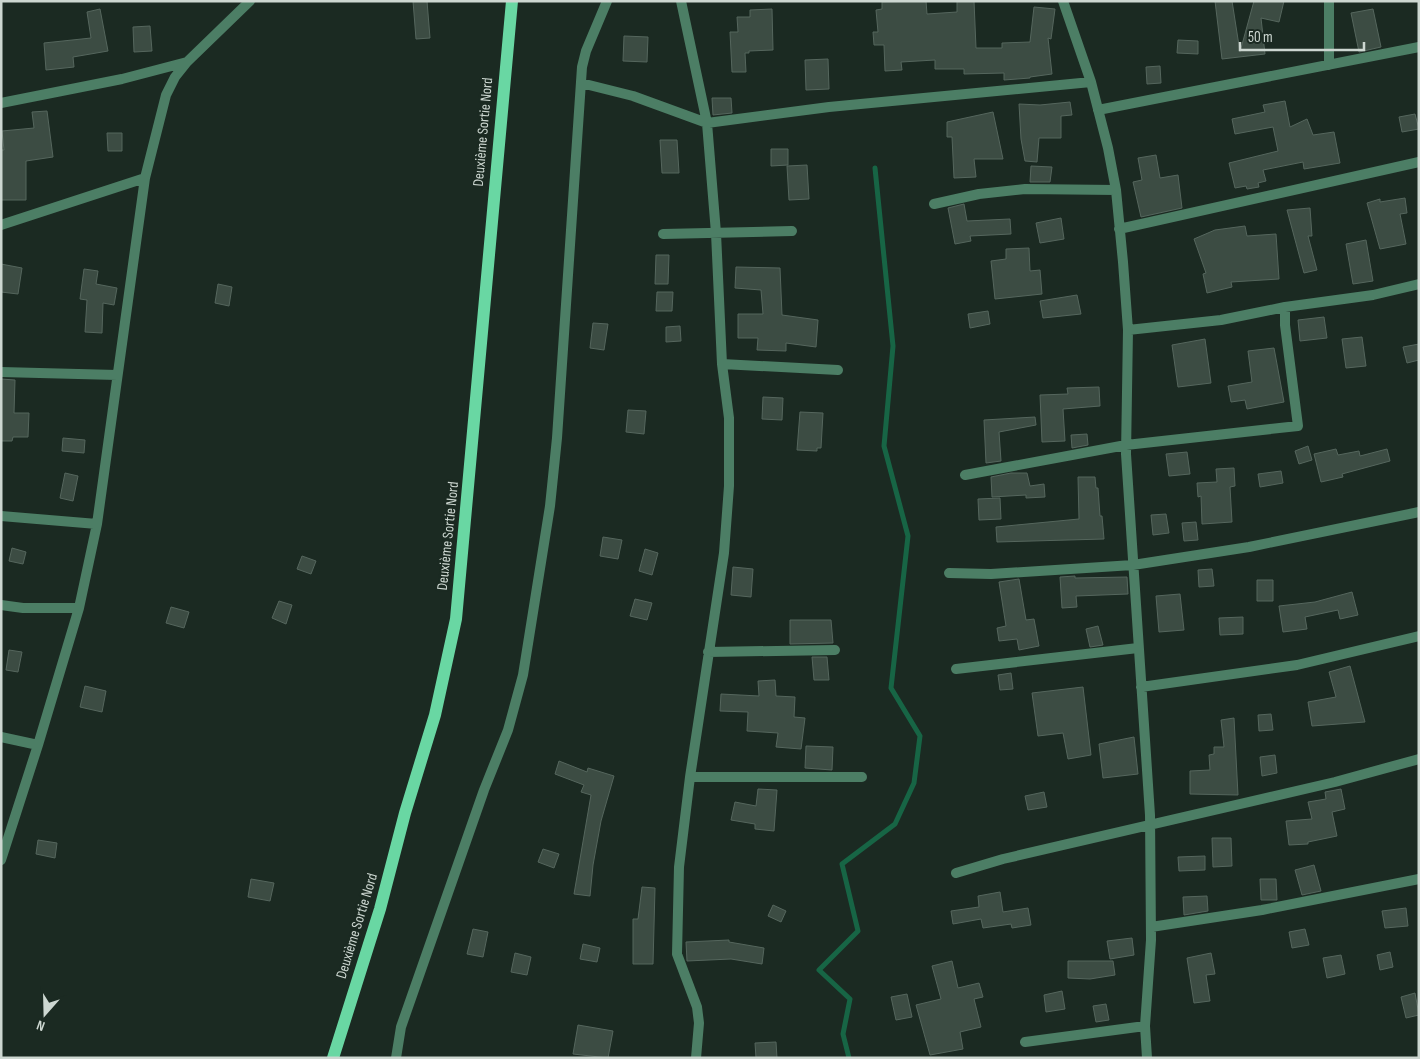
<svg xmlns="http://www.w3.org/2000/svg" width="1420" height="1059" viewBox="0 0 1420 1059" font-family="'Sofia Sans Condensed',sans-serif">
<rect width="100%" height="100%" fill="#1b2a22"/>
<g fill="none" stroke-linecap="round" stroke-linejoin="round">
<path stroke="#176545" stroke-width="5" d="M849 1058 843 1034 850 999 819 970 858 931 842 864 895 824 914 783 920 736 891 688 908 536 884 446 893 346 875 168"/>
</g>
<path fill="#3c4c43" stroke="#55665d" d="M413 1H427L430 38 416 39Z
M926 1 927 14 957 12V1H974L976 48H1002V43L1030 42 1034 7 1055 9 1051 39 1048 38 1052 74 1030 77V78L1004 80V73L964 74V69H935V60L901 62 902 70 885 71 884 45H874L873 32H878L876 10 882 9V2Z
M1215 1H1232L1240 52 1254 1H1284L1279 22 1261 18 1265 54 1222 59Z
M100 9 108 51 73 57 74 67 46 70 44 43 91 38 87 12Z
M772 9 773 50 749 51V53H745L746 72H732L730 32H738L737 17H750V10Z
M1373 9 1381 47 1359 52 1351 13Z
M150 26 152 51 134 52 133 27Z
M624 36 648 37 647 62 623 61Z
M1178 40 1198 41V54L1177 53Z
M828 59 829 89 806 90 805 60Z
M1160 66 1161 83 1147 84 1146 67Z
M712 98H731L732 113 713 115Z
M1285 101 1290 127 1307 119 1313 135 1334 132 1340 163 1304 169 1303 162 1263 170 1266 181 1258 183 1259 187 1247 189 1246 186 1235 188 1229 163 1278 151 1273 127 1235 134 1232 119 1265 112 1263 105Z
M1070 102 1072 115 1061 116V138H1039L1037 162 1025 161 1021 139 1019 104 1040 105Z
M47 111 53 157 26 161V200H1V150H4L2 131 34 128 32 112Z
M993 112 1003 159H974L976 177 954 178 952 137H947V122Z
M1415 114 1419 129 1402 132 1399 117Z
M107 133H122V151H108Z
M660 140H677L679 173H662Z
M771 149H788V165L771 166Z
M1156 155 1160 178 1178 175 1182 208 1141 217 1133 182 1142 180 1138 158Z
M807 165 809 199 789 200 787 166Z
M1031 166 1052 167 1050 182H1030Z
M1405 198 1407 213 1400 214 1406 244 1380 249 1367 203 1380 199V202Z
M964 204 967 221 1010 219 1011 234 970 236 971 241 955 244 948 208Z
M1310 208 1312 236H1308L1317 270 1304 273 1287 210Z
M1061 218 1064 239 1040 243 1036 223Z
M1245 226 1247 236 1276 234 1279 279 1231 282 1232 287 1207 293 1203 274 1206 273 1194 239 1215 230Z
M1366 240 1373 281 1353 284 1346 244Z
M1029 248 1030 271 1040 270 1042 294 995 299 991 261 1006 259V249Z
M656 255H669L668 284H655Z
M1 264 22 268 18 294 1 292Z
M736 267 780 268 782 315 818 320 816 347 786 343V351L757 350 758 338H738V314H763L761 290 735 288Z
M84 269 98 271 96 284 117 288 114 305 103 303 102 333 85 332 87 300 80 299Z
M218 284 232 287 229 306 215 303Z
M657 292H673L672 311H656Z
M1077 295 1081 314 1043 318 1040 301Z
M988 311 990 324 970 328 968 314Z
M1324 317 1327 338 1300 341 1298 320Z
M593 323 608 324 604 350 590 348Z
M680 326 681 341 666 342V327Z
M1362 337 1366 366 1346 368 1342 339Z
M1205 339 1211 383 1178 387 1172 345Z
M1419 344V360L1407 363 1403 347Z
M1274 348 1284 402 1247 409 1245 400 1231 402 1228 386 1252 382 1248 351Z
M1 379 15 380 14 413H29L28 437H13L12 441H1Z
M1099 387 1100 406 1063 409 1065 441 1042 442 1040 395 1068 394 1067 388Z
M763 397 783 398 782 420 762 419Z
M628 410 646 411 644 434 626 432Z
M800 412 823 413 821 448H817V451L797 450Z
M1035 417 1036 425 999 432 1001 461 986 463 984 420Z
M1087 434 1088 445 1072 448 1071 435Z
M63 438 85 440 84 453 62 451Z
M1308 446 1312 460 1299 464 1295 451Z
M1336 449 1338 455 1359 451 1360 456 1387 449 1390 461 1342 474 1343 477 1321 482 1314 454Z
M1187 452 1190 474 1169 476 1166 454Z
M1234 468 1235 486 1230 487 1232 522 1202 524 1201 496 1198 497 1197 483 1217 482 1216 469Z
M1281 471 1283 483 1260 487 1258 474Z
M65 473 78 476 73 501 60 498Z
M1011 473H1027L1030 486 1044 484 1045 497 1026 498V495L992 497 991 477Z
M1078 477H1095L1096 488H1098L1100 516H1102L1104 539 997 542 996 527 1079 519Z
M1000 498 1001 519 979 520 978 499Z
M1166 514 1169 533 1153 535 1151 515Z
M1196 522 1198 540 1184 541 1182 523Z
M603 537 622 540 618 559 600 556Z
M12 548 26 552 23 564 9 561Z
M645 549 658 553 652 575 639 571Z
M302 556 316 561 311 574 297 569Z
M733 567 753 569 751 597 731 595Z
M1212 569 1214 586 1199 587 1198 570Z
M1075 576V578L1127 577 1128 594 1076 596 1077 607 1062 608 1060 577Z
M1019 579 1026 620 1034 619 1039 646 1019 650 1017 639 999 641 997 628 1006 626 999 582Z
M1257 580H1273V601H1257Z
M1352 592 1358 615 1340 619 1338 610 1305 617 1307 629 1283 632 1279 606 1315 602Z
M1180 594 1184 630 1159 632 1156 596Z
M635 599 652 603 647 620 630 616Z
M279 601 292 605 286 624 272 618Z
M171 607 189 612 184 628 166 623Z
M1243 617V634L1220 635 1219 618Z
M790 620H831L833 643 790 644Z
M1098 626 1103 645 1090 647 1086 629Z
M9 650 22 652 18 672 6 670Z
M812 657H827L829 680H814Z
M1350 666 1365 722 1312 726 1308 702 1336 697 1329 672Z
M1011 673 1013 689 1000 690 998 675Z
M775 680 776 696 795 697 794 717 805 718 801 749 776 747 778 733 747 731 748 712 720 711 721 694 759 696 758 681Z
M85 686 106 691 102 712 80 707Z
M1083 687 1091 755 1068 759 1063 733 1038 736 1032 693Z
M1271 714 1273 730 1259 731 1258 715Z
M1234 718 1238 795 1190 794V771L1210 770 1209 755 1214 754V747H1224L1221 720Z
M1134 737 1138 774 1103 778 1099 744Z
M806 746 833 747 832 770 805 768Z
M1275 755 1277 773 1262 776 1260 757Z
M559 761 587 772 588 768 614 776 601 821 593 865 590 896 574 894 591 795 581 792 584 785 555 774Z
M758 789 777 790 774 831 755 829V824L731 820 735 802 756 806Z
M1341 789 1345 809 1332 812 1337 836 1308 842V844L1289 845 1286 821 1312 819 1308 802 1326 799 1325 792Z
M1044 792 1047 807 1028 810 1025 796Z
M1212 838H1231L1232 866 1213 867Z
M38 840 57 843 55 858 36 854Z
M543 849 559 854 554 868 538 862Z
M1205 856V870L1179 871 1178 857Z
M1314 865 1321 891 1302 895 1295 870Z
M251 879 274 883 270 901 248 897Z
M1260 879H1276L1277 900H1261Z
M642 887 655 888 653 964H633V919H638Z
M1000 892 1003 912 1028 908 1031 925 1012 928 1011 924 983 928 981 919 953 924 951 911 979 907 978 896Z
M1207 896 1208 911 1184 915 1183 897Z
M773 905 786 911 781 922 768 916Z
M1406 908 1408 926 1385 928 1382 911Z
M473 929 488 932 483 957 467 954Z
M1305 929 1309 945 1292 948 1289 932Z
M1132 938 1134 955 1110 959 1107 941Z
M729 940V942L764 948 762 964 731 959 687 961 686 942Z
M583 944 600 948 597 962 580 959Z
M1390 952 1393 967 1380 970 1377 955Z
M515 953 531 957 527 975 511 972Z
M1211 953 1215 974 1206 975 1210 1001 1194 1003 1187 958Z
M1341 955 1345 974 1327 978 1323 958Z
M952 961 958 988 979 983 983 997 974 999 981 1027 960 1032 963 1049 930 1055 916 1005 941 999 932 966Z
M1068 961H1113L1115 975 1090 979 1068 978Z
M1062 991 1065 1009 1046 1012 1044 995Z
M1415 993 1419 1015 1406 1018 1401 997Z
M907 994 912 1017 896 1020 891 997Z
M1106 1004 1109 1020 1096 1022 1093 1006Z
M578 1025 613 1031 608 1058 573 1054Z
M776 1042 777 1058H756L755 1043Z"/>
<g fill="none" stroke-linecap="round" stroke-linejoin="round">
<path stroke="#4c7e65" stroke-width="10" d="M681 1 707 123 716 233 722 364 729 418V486L724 553 690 777 679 867 677 954 697 1007 699 1023 696 1058
M1063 1 1091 82 1108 148 1116 190 1123 262 1128 330 1126 454 1150 815 1151 940 1145 1026 1147 1058
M1329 65V1
M581 83 633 96 707 123 829 107 1091 82
M1 103 122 79 187 62
M1098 110 1419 47
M934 204 979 194 1025 189 1116 190
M1 225 145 178
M1119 229 1419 162
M663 234 792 231
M1128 330 1221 320 1285 307 1373 295 1419 284
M722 364 838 370
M1 372 117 375
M965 475 1126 445 1298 426 1285 325V307
M1 516 97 524
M949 573 991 574 1133 565 1249 547 1419 512
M1 605 23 608H79
M708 652 835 650
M956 669 1138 648
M1141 687 1297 665 1419 636
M1 737 38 745
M690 777H862
M1 860 38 745 79 608 97 524 145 178 166 95 175 77 187 62 250 1
M956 873 1003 859 1335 782 1419 759
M1151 927 1262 910 1419 879
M1025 1042 1145 1026
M396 1058 401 1027 484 790 508 730 523 675 550 506 557 438 582 67 586 51 607 1"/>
<path stroke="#69d7a3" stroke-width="12" d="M333 1058 380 909 405 813 435 715 456 619 512 1"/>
</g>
<g text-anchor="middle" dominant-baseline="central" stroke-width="4.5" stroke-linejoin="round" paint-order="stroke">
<g font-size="15" fill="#cdd7d1" stroke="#1b2a22">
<text transform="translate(483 132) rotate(-85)">Deuxième Sortie Nord</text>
<text transform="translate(448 536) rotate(-84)">Deuxième Sortie Nord</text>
<text transform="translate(357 926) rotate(-73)">Deuxième Sortie Nord</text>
</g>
</g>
<rect width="1420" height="1059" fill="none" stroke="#cdd7d1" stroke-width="5"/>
<g transform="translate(45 1014) rotate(200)" stroke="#1b2a22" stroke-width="4" paint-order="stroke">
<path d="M0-4L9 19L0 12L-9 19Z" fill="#cdd7d1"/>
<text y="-8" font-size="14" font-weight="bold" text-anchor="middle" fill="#cdd7d1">N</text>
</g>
<path d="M1240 42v8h124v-8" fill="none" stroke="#cdd7d1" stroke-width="2.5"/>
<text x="1248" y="42" font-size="15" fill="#cdd7d1" stroke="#1b2a22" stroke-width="4" paint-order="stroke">50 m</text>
</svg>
